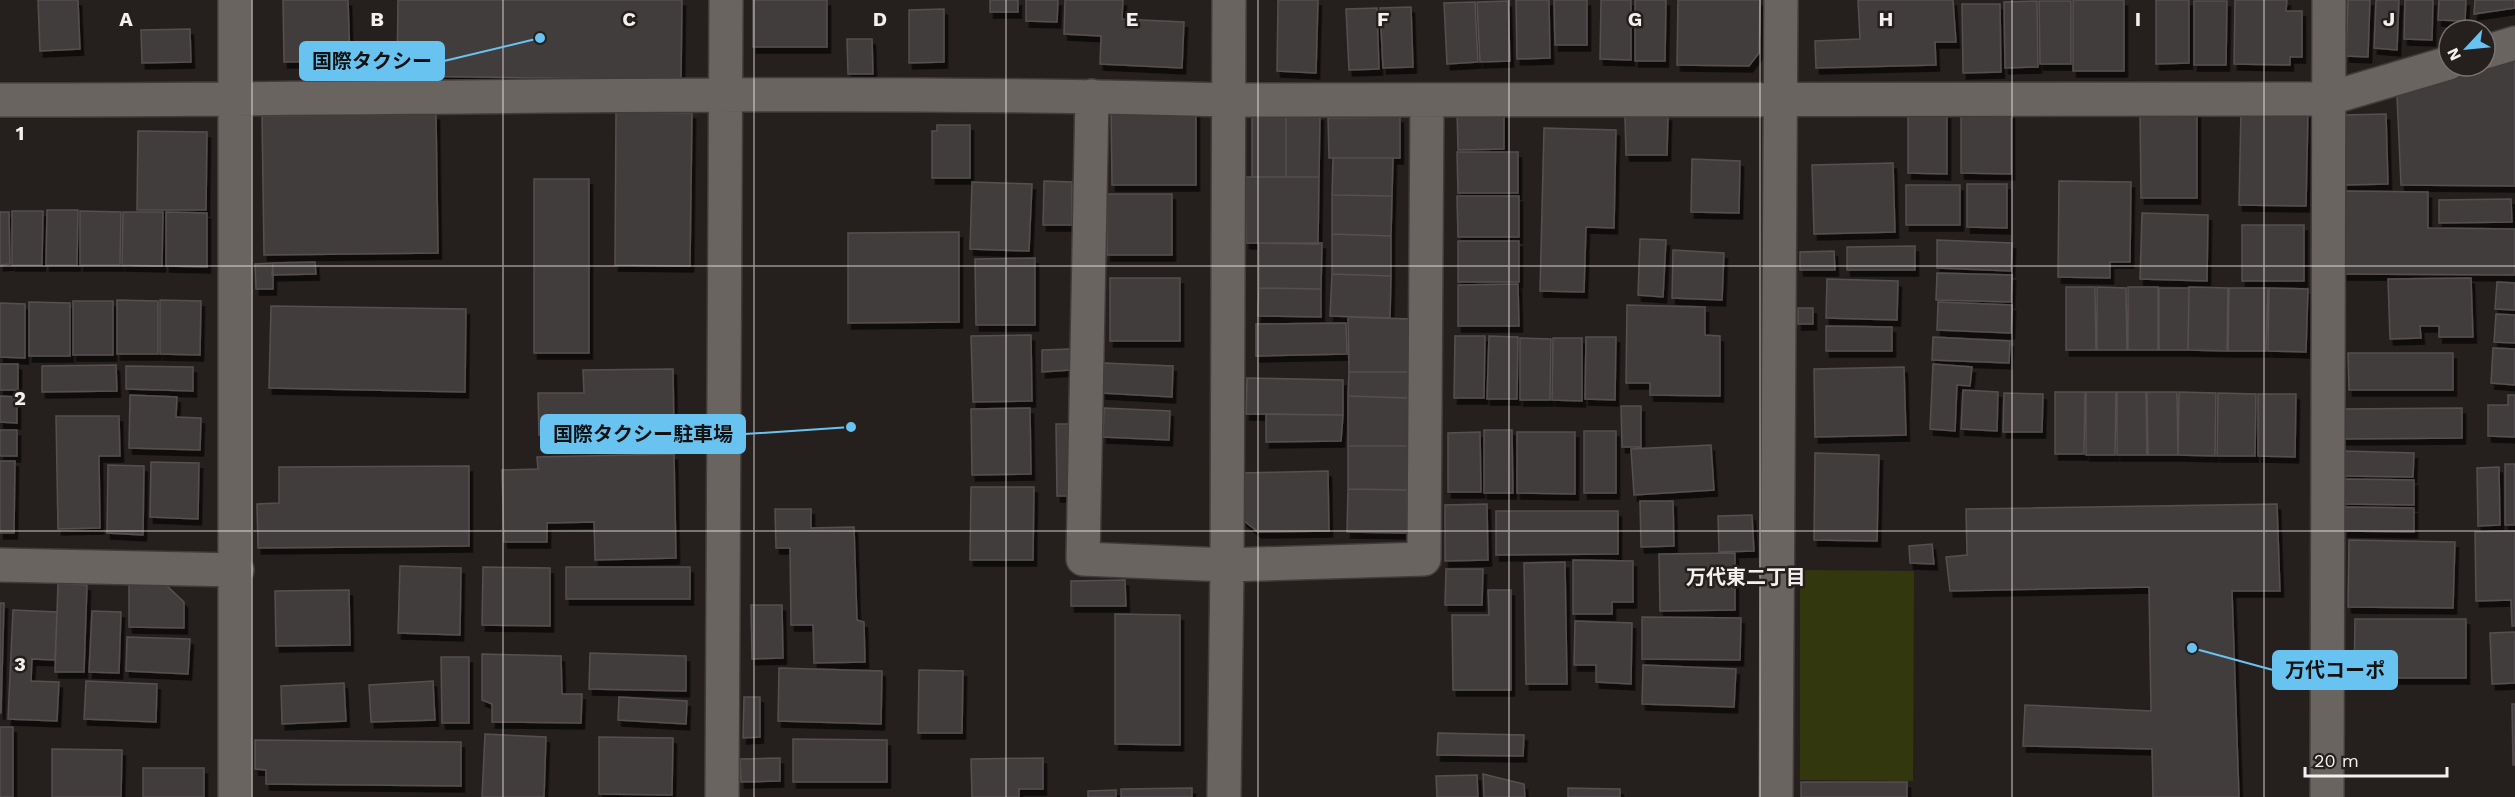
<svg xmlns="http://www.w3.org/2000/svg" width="2515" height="797" viewBox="0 0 2515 797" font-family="'Work Sans','Noto Sans JP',sans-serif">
<defs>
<filter id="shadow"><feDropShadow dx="3.5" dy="6" stdDeviation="0" flood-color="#0009"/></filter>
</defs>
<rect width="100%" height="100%" fill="#25201e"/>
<path fill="#33370e" d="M1800 570 1914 571 1913 781 1800 780Z"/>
<path fill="#433d3d" stroke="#564f50" stroke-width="1.5" filter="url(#shadow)" d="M38 0H78L80 49 40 51Z
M283 0H348L350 61 284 62Z
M398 0H682L681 80 397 76Z
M753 0H827V47H753Z
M990 0H1018V12H990Z
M1026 0H1058L1057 22 1026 21Z
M1065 0H1123L1122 19 1184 22 1182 68 1100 64 1101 36 1064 34Z
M1278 0H1318L1316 73 1277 71Z
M1516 0H1549L1550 58 1517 59Z
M1554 0H1587V45H1555Z
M1601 0H1631V60L1600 59Z
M1635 0H1666L1665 61H1635Z
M1678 0H1760L1759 53 1749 66 1677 65Z
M1858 0H1953L1956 42H1935L1936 65 1816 68 1815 41 1860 39Z
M2073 0H2124V71H2073Z
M2156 0H2189V63L2156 64Z
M2235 0H2287L2286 11H2302V57H2290V65L2234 64Z
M2348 0H2370L2368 57 2346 56Z
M2376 0H2399L2397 50 2374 48Z
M2405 0H2433L2432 40 2404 39Z
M2439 0H2466L2465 21 2438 20Z
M2475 0H2515V8L2474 14Z
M1508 1 1510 61 1480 62 1477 2Z
M2037 1 2038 67 2005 68 2004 2Z
M2039 1H2071V64H2040Z
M2194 1H2227L2226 65H2194Z
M1475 2 1478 62 1447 64 1444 3Z
M1962 4H2000L2001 72 1963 73Z
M1411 7 1413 67 1383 68 1380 8Z
M1377 8 1379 69 1349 70 1346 9Z
M944 9V62L909 63V10Z
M190 29 191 62 142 63 141 30Z
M847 39H872L873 74H848Z
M2515 59V186L2401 185 2397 96 2435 78Z
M1111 108 1196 109V185H1112Z
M1457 109H1504V149L1458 150Z
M2241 111 2308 112 2306 206 2239 205Z
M616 112 692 113 690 266 615 265Z
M1961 112 2011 113V174L1961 173Z
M2140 112H2197V198H2141Z
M1908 113H1947V174L1908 173Z
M436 114 438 253 264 255 262 116Z
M1252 114H1286V177H1252Z
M1286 114 1320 115 1319 177H1286Z
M2386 114 2388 184 2345 185 2343 115Z
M1668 115 1667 155H1626L1625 116Z
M1400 117V158H1329L1328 118Z
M937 125H970V178H932V131H937Z
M1544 128 1616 130 1614 228 1586 227 1584 292 1540 291Z
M138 131 207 132 206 210H137Z
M1457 152H1518V193H1458Z
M1333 158H1393L1392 196 1332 195Z
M1692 159 1740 161 1739 213 1691 212Z
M1893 163 1895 232 1814 234 1812 165Z
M1245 177H1319L1318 244 1246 243Z
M534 179H589V353H534Z
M1044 181 1072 182V225H1043Z
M2059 181 2131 182 2130 262H2110V278L2058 277Z
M972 182 1032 184 1029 251 970 249Z
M1967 184H2007V228L1967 227Z
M1906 185H1960V225H1906Z
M2343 191 2428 192V228L2515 229V275L2342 274Z
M1107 194H1172V255H1107Z
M1332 195 1392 196 1391 236 1332 234Z
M1457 196H1519V237H1458Z
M2511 199 2512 222 2439 223V200Z
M47 210H78L77 265H46Z
M12 211H43L42 265H12Z
M80 211 121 212 120 265H80Z
M0 212H9L10 264 0 265Z
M123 212H163L162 266 122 265Z
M166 212 207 213V267L166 266Z
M2142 213 2208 215 2207 281 2140 279Z
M2242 225H2304V281H2242Z
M959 232V322L848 323V233Z
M1332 234 1391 236V276L1332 274Z
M1640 239 1666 240 1663 297 1638 295Z
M1937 240 2012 243 2011 271 1937 268Z
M1458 241H1519V282H1458Z
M1259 243H1322L1321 289 1259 288Z
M1915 246V270H1847V247Z
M1673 250 1724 253 1722 300 1672 298Z
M1834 251 1835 270H1800V252Z
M1035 258V325H976L975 259Z
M315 262 316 274 272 275 273 263Z
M273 263V289H256L255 264Z
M1937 273 2012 275 2011 302 1936 300Z
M1332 274 1391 276 1390 318 1330 316Z
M1110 278H1180V341H1110Z
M2471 278 2473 337H2439V326H2420L2421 338 2390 339 2388 279Z
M1827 279 1898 281 1897 320 1826 318Z
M2497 282 2515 283V310L2495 309Z
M1518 284 1519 326H1458V285Z
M2066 287H2095L2096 350H2066Z
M2097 287 2126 288 2127 350H2097Z
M2128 287H2158V350H2128Z
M2189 287 2228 288 2227 351 2188 350Z
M1259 288 1321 289V317L1258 316Z
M2159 288H2189L2188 350H2159Z
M2229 288H2268L2266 351H2228Z
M2269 288 2308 289 2306 352 2268 351Z
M117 300 158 301V354H117Z
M160 300 201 301 200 355 160 354Z
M73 301H113V355H73Z
M29 302 70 303V356H29Z
M1938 302 2012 305 2011 333 1937 330Z
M0 303 25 304V358L0 357Z
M1627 305 1705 307V335L1720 336V396L1650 395V383H1626Z
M271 306 466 309 465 392 269 388Z
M1798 308H1813V324H1798Z
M2496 314 2515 315V343L2494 342Z
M1348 317 1410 319 1409 372H1349Z
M1346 323 1347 354 1256 356V324Z
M1826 326 1892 327V351H1826Z
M1031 335 1032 401 973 402 971 336Z
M1455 336H1485L1484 398H1454Z
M1489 336 1518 337 1517 399H1487Z
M1586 337H1616L1615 400 1585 399Z
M1933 337 2010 341 2009 363 1932 360Z
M1520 338 1551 339 1550 400H1520Z
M1553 338H1582V401L1552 400Z
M2493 348 2515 349V385L2491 383Z
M1070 349V370L1042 372V350Z
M2348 353H2453V390H2349Z
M1104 363 1173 366 1172 397 1102 393Z
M0 364H18V390H0Z
M1933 364 1972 367 1970 386 1957 385 1955 431 1930 429Z
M116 365 117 391 42 392V366Z
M126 366 193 367V391L126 389Z
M1904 367 1906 435 1815 437 1814 369Z
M673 369 674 434 539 435 538 393H584L583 370Z
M1349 372H1409V398L1348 396Z
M1247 378 1343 380V415L1246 414Z
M1963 390 1998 392 1997 431 1961 429Z
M2055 392H2085L2084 454H2055Z
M2086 392H2116L2115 455H2086Z
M2117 392H2146L2147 455H2117Z
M2147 392H2177L2178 455H2148Z
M2179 392 2216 393 2215 456 2178 455Z
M2004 393 2043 394 2042 432H2003Z
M2218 393 2256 394 2255 456H2217Z
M2258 394H2296L2295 457 2258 456Z
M130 395 177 397 176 417 201 418 200 450 129 448Z
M2508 395H2515V437L2488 436V405H2508Z
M0 396 17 397V423L0 422Z
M1348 396 1409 398 1408 446H1348Z
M1621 406H1641V447H1622Z
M1030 408 1031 474 972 475 971 409Z
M1104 408 1170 411 1169 440 1103 437Z
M2462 408V438L2340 439V409Z
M1266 414 1343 415 1341 441 1266 442Z
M56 416H119L120 456H99L100 528 58 529Z
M1056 424H1069L1070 496H1057Z
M0 430H17V456H0Z
M1484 430H1512L1513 493H1484Z
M1584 431H1616V493H1584Z
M1480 432 1481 492H1448V433Z
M1517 432H1575V494L1517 493Z
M1711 445 1714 490 1634 495 1631 449Z
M1348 446H1408L1407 490 1348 489Z
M2344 451 2414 453 2413 477 2344 476Z
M1815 453 1879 455 1877 541 1814 540Z
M674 454 676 558 595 560 594 522 547 523V542H504L502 470 538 469 537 457Z
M0 461H15L14 533H0Z
M151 462 199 463 198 519 150 517Z
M2505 464H2515V525H2505Z
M108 465 144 466 143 535 107 533Z
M469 466V546L258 548 257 504 279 503V467Z
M2499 467 2500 525 2478 526 2477 468Z
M1328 471 1329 531 1258 532 1243 520V473Z
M2345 479 2414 480V505L2344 504Z
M971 487H1034L1033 560H970Z
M1348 489 1407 490V533L1347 532Z
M1640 501H1673L1674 546 1641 547Z
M1487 504 1488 560 1445 561V505Z
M2277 504 2280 591H2232L2239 797H2153L2152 749 2023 746 2025 705 2151 711 2149 587 1950 591 1946 557 1967 555 1966 509Z
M2345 507 2414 508V532L2344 531Z
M775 509H811V528L854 527 857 620 864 622 865 662 814 663 813 625H791L790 548H776Z
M1496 511H1618V554L1496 555Z
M1752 515 1754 551 1719 552 1718 516Z
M2515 531V626H2512L2511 600 2476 601 2475 532Z
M2349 540 2455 542 2453 608 2348 607Z
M1932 544 1934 564 1910 563 1909 546Z
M1735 553V610L1660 611 1659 554Z
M1573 560 1633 561V602H1612V614H1573Z
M1565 562 1567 684H1526L1524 563Z
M400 566 461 568 460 635 398 633Z
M483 567 550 568V626L482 625Z
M566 567H690V599H566Z
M1446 569H1483L1482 605H1445Z
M1125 580 1126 606H1071V581Z
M129 582H163L184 602V628L129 627Z
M58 583 87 585 84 672H55Z
M349 590 350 645 276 646 275 591Z
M1488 590H1511V690H1453L1452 615H1489Z
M0 603H4L1 713H0Z
M751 605H782L783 658 752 659Z
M13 610 57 612 55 660 32 659 31 681 59 682 57 721 8 719Z
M92 611 121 612 119 673 89 672Z
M1115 614 1180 615V745L1115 744Z
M1642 617 1741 618 1740 660 1642 659Z
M2355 619H2466V678H2354Z
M1575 621 1632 623 1631 684 1596 682V665H1574Z
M2515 632V683L2492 684 2490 633Z
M127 637 190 639 188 674 126 671Z
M590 653 686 656V691L589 689Z
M482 654 561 656 562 694H582L581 723 492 722V704L482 700Z
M441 657H469V723H442Z
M1643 665 1736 669 1734 707 1642 704Z
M779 668 882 671 881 724 778 721Z
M919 670 963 671 962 733H918Z
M86 681 157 684 156 722 84 719Z
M433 681 435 720 371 722 369 685Z
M344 683 346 721 282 724 281 686Z
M619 697 687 701 686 724 618 720Z
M744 697H760V737L743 738Z
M2512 704H2515V765H2513Z
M0 727H13V797H0Z
M1438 733 1524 735 1523 756 1437 755Z
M485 734 546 737 544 797H482Z
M599 737 673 738 672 795 599 794Z
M793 739 887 740V782H793Z
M255 740 461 742V786L266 784V770L255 769Z
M52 749 122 750 121 797H52Z
M780 758V781L741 782 740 759Z
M1043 758V789H1019V797H972L971 759Z
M143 768H204V797H143Z
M1483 774 1524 784 1525 797H1484Z
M1477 775 1478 797H1437L1436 776Z
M1801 782H1907V797H1801Z
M1192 788V797H1121V789Z
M1568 788 1620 789V797H1568Z
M1116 790V797H1088V791Z"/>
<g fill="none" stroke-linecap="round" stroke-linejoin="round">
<g stroke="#413c3b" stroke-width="36">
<path id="minor" d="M235 0V797
M2485 52 2515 43
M1092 96 1083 559 1227 565 1424 559 1427 100
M0 100C410 100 819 88 1229 100L2327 99 2449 63
M0 565 237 570
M722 797 726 0
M1224 797 1227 565 1229 0
M1776 797 1781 0
M2327 797 2329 0"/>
</g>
<use href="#minor" stroke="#6a6461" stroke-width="33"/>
</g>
<path fill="none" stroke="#f4f0ef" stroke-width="1.5" stroke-opacity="0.55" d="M252 0V797M503 0V797M754 0V797M1006 0V797M1258 0V797M1509 0V797M1760 0V797M2012 0V797M2264 0V797M0 266H2515M0 531H2515"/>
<g text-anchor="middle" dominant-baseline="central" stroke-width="5" stroke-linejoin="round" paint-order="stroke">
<g font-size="20" font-weight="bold" fill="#f4f0ef" stroke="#25201e">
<text x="1746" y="577">万代東二丁目</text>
</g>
</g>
<g font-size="20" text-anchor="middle" font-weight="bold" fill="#f4f0ef" stroke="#25201e" stroke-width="5" stroke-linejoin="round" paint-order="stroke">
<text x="126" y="26">A</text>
<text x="377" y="26">B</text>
<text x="629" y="26">C</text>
<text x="880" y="26">D</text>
<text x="1132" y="26">E</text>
<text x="1383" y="26">F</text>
<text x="1635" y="26">G</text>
<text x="1886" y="26">H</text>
<text x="2138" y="26">I</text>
<text x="2389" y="26">J</text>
<text x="20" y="140">1</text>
<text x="20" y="405">2</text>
<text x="20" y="671">3</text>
</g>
<path fill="none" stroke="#69c3f1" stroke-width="2" d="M540 38L444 61M851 427L745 434M2192 648L2273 670"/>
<g fill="#69c3f1" stroke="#25201e" stroke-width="2">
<circle cx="540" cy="38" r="6"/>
<circle cx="851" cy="427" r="6"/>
<circle cx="2192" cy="648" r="6"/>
</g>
<g fill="#69c3f1" stroke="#69c3f1" stroke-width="2">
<rect x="300" y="42" width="144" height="38" rx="6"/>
<rect x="541" y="415" width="204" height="38" rx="6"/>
<rect x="2273" y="651" width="124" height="38" rx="6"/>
</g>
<g font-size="20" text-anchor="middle" font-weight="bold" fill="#111">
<text x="372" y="68">国際タクシー</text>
<text x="643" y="441">国際タクシー駐車場</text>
<text x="2335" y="677">万代コーポ</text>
</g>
<g transform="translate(2467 48) rotate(244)"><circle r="28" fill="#25201e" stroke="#787372" stroke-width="1.5"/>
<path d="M0-4.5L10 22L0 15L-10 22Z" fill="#69c3f1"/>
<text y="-9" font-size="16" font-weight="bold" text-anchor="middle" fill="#f4f0ef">N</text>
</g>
<path d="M2305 767v9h142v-9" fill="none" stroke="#f4f0ef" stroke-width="3"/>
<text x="2314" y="767" font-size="18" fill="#f4f0ef" stroke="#25201e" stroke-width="4.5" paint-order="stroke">20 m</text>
</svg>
